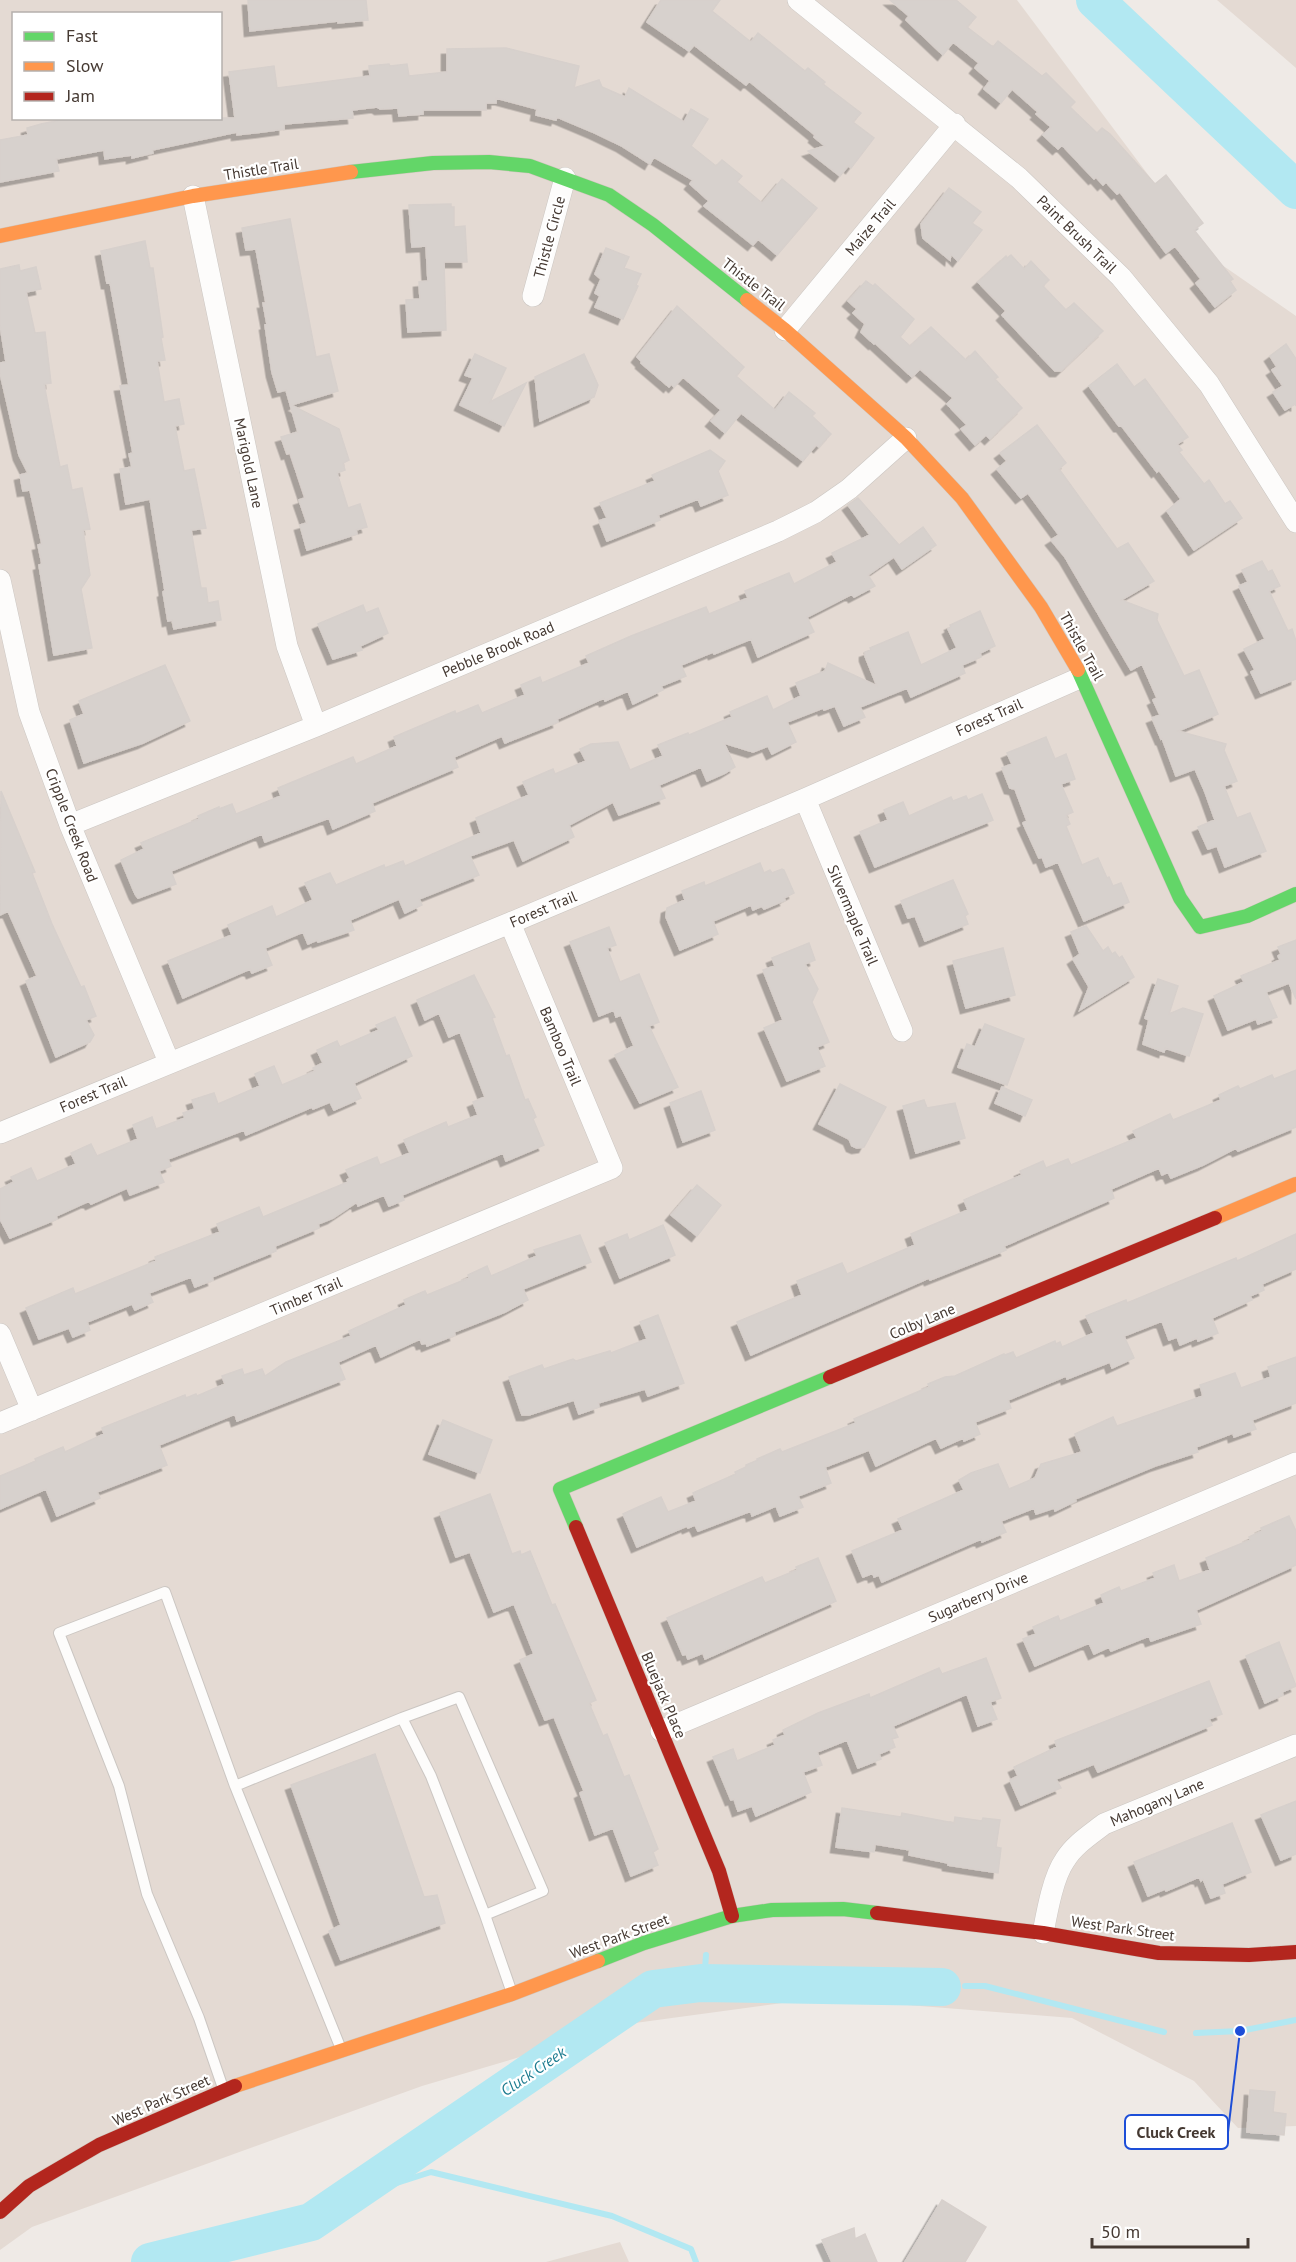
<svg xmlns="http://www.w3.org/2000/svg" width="1296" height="2262" viewBox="0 0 1296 2262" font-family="'PT Sans',sans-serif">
<defs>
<filter id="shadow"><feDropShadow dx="-5.5" dy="5.5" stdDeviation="0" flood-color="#0004"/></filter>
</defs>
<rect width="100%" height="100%" fill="#efeae6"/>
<path fill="#e4dad3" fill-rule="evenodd" d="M0 0H1017L1209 256 1296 316V2126L1238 2128 1194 2081 1072 2018 819 1998 635 2023 422 2086 32 2227 0 2250ZM14 14H220V118H14Z
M1217 0H1296V68Z
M620 2242 629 2262H546Z"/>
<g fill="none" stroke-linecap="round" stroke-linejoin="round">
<path stroke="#b2e8f2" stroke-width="6" d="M704 1983 706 1955
M965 1986H985L1164 2032
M1196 2033 1240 2031 1296 2020
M350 2198 431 2172 612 2216 691 2249 696 2262"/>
<path stroke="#b2e8f2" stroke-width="38" d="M1095 0 1296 190
M150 2262 311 2222 653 1989 701 1983 942 1987"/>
</g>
<path fill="#d7d1cd" stroke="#d7d0cc" stroke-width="1.5" filter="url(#shadow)" d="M248 0H366L368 20 338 23V21L250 31Z
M661 0H720L712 11 751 42 758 33 805 71 808 68 825 82 823 84 861 113 853 122 874 138 851 168 848 166 840 176 808 151 825 146 814 137 815 135 749 81 746 85 694 45 689 51 647 22Z
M890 0H956L976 17 967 27 993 47 998 41 1042 76 1046 73 1075 102 1070 107 1097 133 1102 128 1110 134 1155 184 1166 175 1203 223 1194 230 1233 279 1230 281 1236 290 1215 307 1196 283 1201 279 1175 246 1166 253 1120 192 1117 194 1106 182 1103 185 1096 177 1094 179 1062 145 1058 149 1043 135 1051 127 1036 114 1038 112 1012 89 1001 103 984 89 990 81 975 68 979 63 953 42 943 55 906 20 909 16Z
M506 48 579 66 574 88 599 80 602 87 625 97 629 88 684 122 691 109 708 119 691 146 716 166 722 160 742 176 737 182 762 203 782 179 817 208 777 255 758 239 753 245 704 206 709 201 690 184 693 180 654 157 650 164 622 146 595 133 557 117 556 120 536 115 537 109 496 98V103H486V110H423V114L399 116 398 108 380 109 377 107 352 110 353 118 284 124V129L262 132 237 135V132L152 150 153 153 132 158V155L105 159 104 150 56 159 59 171 0 182V140L28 135 27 128 41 124 70 118H235L229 72 274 66 277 88 370 76 369 66 389 64 390 66 407 64 409 76 447 72V49Z
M949 188 981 212 972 223 982 230 958 261 951 254 950 260 923 238 921 224Z
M451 204V207H454V227L465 226 467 262H444L446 330 408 332 406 300 420 299 419 282 428 281 426 246 412 247 409 205Z
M290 219 316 357 329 354 338 391 291 405 339 429 349 460 343 463 345 470 337 473 348 508 360 504 367 527 356 530 357 534 307 550 300 525 307 523 299 500 305 498 290 453 287 454 281 437 298 432 286 390 278 392 272 372 265 325 267 324 263 303H266L256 249 246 250 242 228Z
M145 241 150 268H153L163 337 161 338 165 360 157 361 164 402 179 399 184 424 175 426 184 471 194 469 206 528 191 530 201 588H206L208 603 218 601 221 620 174 629 172 620 168 621 163 592 165 591 150 499 126 504 120 469 132 467 129 454 133 453 120 386 129 385 110 282 107 283 101 251Z
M606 248 629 257 624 268 641 274 636 285 638 286 623 319 595 307 600 296 595 293 601 279 595 274Z
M1011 255 1024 269 1031 261 1049 280 1043 286 1066 310 1074 303 1103 331 1061 371H1055L1002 315 1006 311 978 282 1006 256 1007 258Z
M19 265 20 271 36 267 41 289 26 292 35 333 45 332 51 383 44 384 60 467 67 465 72 490 82 488 90 529 83 530 90 575 81 589 92 648 54 655 39 565 42 564 38 545 42 544 30 490 23 491 20 475 28 473 19 455 0 373V363L6 362 0 325V269Z
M866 281 873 286 875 284 914 319 900 337 910 346 931 327 966 360 975 351 998 377 995 379 1022 408 990 439 986 435 975 445 961 429 967 425 947 404 953 398 920 369 912 377 875 343 874 344 861 332 865 324 853 313 857 309 848 301Z
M677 306 744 367 736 376 775 410 789 392 815 413 812 416 831 434 819 447 816 445 803 461 741 413 725 433 711 421 721 410 683 377 674 387 671 384 669 387 641 363 642 362 637 357Z
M1286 344 1296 359V406L1295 404 1285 410 1273 392 1283 386 1272 370 1277 367 1270 356Z
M475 354 506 368 490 402 526 383 504 426 460 405 473 378 465 375Z
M584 354 598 385 594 397 540 421 535 377Z
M1117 364 1134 387 1145 379 1188 437 1177 444 1182 450 1179 452 1204 484 1209 480 1225 504 1230 501 1242 518 1194 550 1167 511 1181 499 1159 470 1157 472 1121 425 1119 426 1089 386Z
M1037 425 1066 463 1059 469 1117 549 1128 543 1154 581 1121 600 1158 614 1157 620 1184 676 1199 670 1218 714 1178 731 1226 744 1224 750 1237 781 1224 786 1237 818 1250 813 1266 851 1225 867 1217 846 1208 849 1198 827 1215 820 1205 792 1195 769 1176 776 1162 738 1161 739 1152 718 1160 715 1153 700 1157 698 1142 664 1131 670 1065 557 1051 540 1059 535 1028 493 1021 498 997 469 1007 461 1000 453Z
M710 450 725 461 718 471 728 495 701 506 698 499 658 515 660 520 607 541 599 521 607 518 600 503 655 481 652 475Z
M858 498 899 545 923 527 936 545 902 569 894 557 868 575 875 586 854 597 852 594 807 617 814 632 758 657 751 639 714 654 713 652 681 665 686 676 661 686 663 690 633 704 628 691 605 701 604 698 557 719 558 722 505 743 502 736 454 757 458 767 372 803 375 811 333 829 329 818 265 842 262 834 171 871 176 884 138 898 135 894 121 860 144 849 141 843 199 819 198 816 219 807V809L232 804 236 814 281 796 278 788 353 757 356 764 397 746 394 737 455 711 456 714 478 705 482 713 525 695 521 685 540 677 542 683 589 663 586 656 631 636 706 607 709 614 748 598 745 591 789 573 794 584 837 562 832 553 870 535 848 505Z
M1262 561 1268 572 1272 570 1280 586 1269 591 1288 631 1292 629 1296 641V679L1261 693 1251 672 1255 670 1244 649 1265 639 1239 586 1248 582 1242 570Z
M363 605 366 613 378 608 388 633 360 646 362 650 333 659 318 624Z
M980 611 995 646 980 653 981 657 962 665 965 673 911 697 907 688 860 707 865 717 844 726 835 706 824 710 823 708 787 722 796 742 772 754 768 746 753 752 724 743 735 767 725 773 707 781 701 767 659 785 665 798 619 815 613 802 569 825 574 837 523 861 514 840 470 856 479 875 419 899 422 905 405 913 399 899 350 920 354 930 318 942 317 940 308 944 303 932 265 948 272 965 252 973 250 969 183 998 168 961 232 935 228 925 272 906 276 917 313 900 305 883 330 873 336 885 384 865 385 868 403 861 405 866 481 833 476 818 529 795 523 782 553 769 555 774 586 761 580 749 591 744 618 742 630 770 663 756 658 745 688 733 689 735 732 717 730 712 767 696 773 710 801 696 796 683 825 671 828 663 877 686 865 656V652L871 650 870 648 908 632 921 665 957 648 948 629 951 627 950 625Z
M165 665 190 721 143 743 84 763 70 720 84 714 79 701Z
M1046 737 1055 759 1066 754 1075 779 1061 784 1073 812 1066 815 1070 824 1066 826 1082 865 1098 858 1107 878 1109 877 1113 886 1121 883 1129 902 1084 921 1058 862 1046 867 1042 857 1039 858 1023 823 1027 821 1015 789 1010 788 1002 768 1012 764 1007 753Z
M1 791 35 872 32 873 52 924 81 987 84 986 96 1016 86 1020 94 1035 90 1042 56 1057 26 981 37 976 8 911 0 915Z
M982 794 993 820 875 867 860 832 888 820 884 810 903 802 909 816 951 797 953 801 966 796 968 800Z
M760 863 764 873 770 870 772 873 782 869 784 870 794 893 784 898 785 900 764 909 762 906 753 910 751 905 713 921 718 934 680 950 666 917 667 908 685 900 682 891 704 882 705 886Z
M953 880 968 914 965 916 968 924 925 941 915 916 908 918 901 901Z
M1086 926 1103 951 1108 947 1112 954 1115 952 1119 958 1122 956 1134 977 1080 1010 1089 987 1073 959 1080 954 1071 932Z
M609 927 616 945 607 948 620 982 639 974 659 1022 649 1026 678 1087 640 1103 615 1055 634 1046 621 1015 616 1017 614 1010 599 1016 570 942Z
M1296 940V999L1289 983 1266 992 1277 1017 1258 1024 1256 1019 1228 1030 1214 996 1244 982 1241 976 1280 960 1278 956 1281 954 1278 947Z
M809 943 815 960 805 964 818 989 812 1002 829 1042 817 1047 825 1066 787 1081 764 1028 783 1020 763 970 775 966 772 958Z
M1003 948 1015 995 966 1008 953 961Z
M474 975 495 1017 492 1018 506 1056 509 1055 525 1100 528 1099 536 1117 533 1119 544 1145 506 1161 503 1153 402 1195 404 1200 389 1206 384 1195 358 1206 357 1202 333 1218 318 1224 319 1228 275 1246 276 1251 212 1277 213 1280 195 1287 191 1277 149 1293 153 1302 135 1310 132 1304 87 1322 90 1330 73 1337 69 1328 39 1339 26 1308 73 1288 75 1294 156 1261 155 1257 220 1232 217 1224 259 1207 263 1217 348 1182 347 1180 350 1178 346 1170 377 1157 380 1165 410 1153 404 1140 446 1122 448 1127 478 1115 473 1102 485 1097 460 1032 449 1037 439 1013 425 1020 417 1000Z
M1158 979 1178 986 1169 1014 1183 1008 1203 1014 1189 1056 1165 1048 1164 1052 1143 1044 1149 1020 1145 1018Z
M395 1017 412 1056 354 1083 361 1098 334 1110 330 1102 313 1109 312 1107 246 1135 244 1130 168 1159 171 1166 159 1171 164 1182 130 1195 127 1188 91 1204 89 1201 56 1216 57 1219 10 1238 0 1219V1189L14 1182 11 1177 31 1168 37 1181 76 1164 71 1153 91 1144 97 1156 138 1139 133 1125 152 1117 156 1129 185 1118 183 1113 195 1109 192 1100 214 1093 218 1104 260 1086 255 1074 274 1066 282 1085 315 1071 313 1068 323 1063 317 1050 337 1041 340 1047 379 1030 376 1025Z
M985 1024 1024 1039 1007 1085 958 1067 967 1044 975 1047Z
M1296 1070V1127L1238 1151 1236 1148 1203 1165 1171 1178 1168 1172 1162 1175 1159 1168 1111 1189 1114 1198 1004 1246 1006 1250 930 1280 929 1278 751 1355 737 1322 802 1295 797 1281 842 1263 847 1274 915 1245 911 1234 968 1210 964 1200 1022 1175 1020 1171 1043 1161 1046 1168 1068 1159 1071 1165 1137 1138 1133 1131 1170 1114 1173 1120 1221 1100 1219 1095 1238 1086 1240 1089 1272 1075 1274 1079Z
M840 1084 886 1107 864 1147 857 1148 852 1146 849 1139 819 1124Z
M1002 1087 1032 1100 1025 1116 995 1103Z
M701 1091 715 1130 683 1142 670 1103Z
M924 1100 927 1108 955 1103 965 1138 916 1153 903 1106Z
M697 1185 721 1205 697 1236 671 1215Z
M663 1225 675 1255 620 1278 605 1243 627 1234 629 1240Z
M1296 1234V1269L1262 1284 1264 1290 1250 1296 1252 1300 1212 1318 1218 1333 1198 1341 1197 1338 1180 1345 1177 1337 1169 1340 1162 1321 1124 1336 1134 1358 1112 1368 1110 1362 1067 1379 1066 1376 1008 1400 1011 1408 975 1422 980 1434 964 1441 963 1438 941 1448 936 1438 876 1466 869 1450 825 1467 831 1483 798 1496 803 1507 780 1516 776 1506 752 1516 751 1511 698 1531 695 1525 688 1528 687 1526 637 1547 623 1514 636 1508 661 1497 668 1512 696 1501 693 1493 736 1474 735 1472 746 1467V1465L758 1460 757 1459 780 1449 782 1452 856 1423 854 1419 929 1387 928 1384 945 1377 955 1376 1004 1354 1005 1355 1013 1352 1016 1358 1055 1341 1056 1344 1060 1342 1062 1347 1094 1333 1086 1316 1126 1300 1127 1303 1236 1258 1237 1261Z
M580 1235 591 1262 523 1289 528 1300 505 1312 454 1332 455 1335 427 1346 426 1343 422 1344 420 1339 381 1357 376 1345 338 1362 345 1379 237 1421 235 1414 159 1445 167 1465 97 1492 100 1498 57 1516 46 1489 0 1509V1476L36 1461 35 1459 63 1447 65 1452 104 1434 102 1428 185 1395 186 1398 196 1394 197 1396 225 1384 222 1376 242 1369 244 1375 262 1369 265 1376 286 1362 351 1336 349 1331 406 1305 404 1300 425 1291 427 1295 469 1278 468 1275 487 1266 491 1276 537 1256 534 1250Z
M658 1315 684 1383 648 1396 645 1389 598 1403 599 1407 579 1414 574 1400 529 1415H522L509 1377 542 1365 544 1369 573 1359 576 1361 610 1351 611 1353 647 1339 640 1322Z
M1296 1357V1403L1252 1420 1256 1429 1234 1437 1233 1433 1196 1447 1198 1452 1155 1466 1075 1499 1076 1501 1055 1511 1054 1508 1036 1514 1034 1508 1001 1521 1006 1532 982 1542 981 1539 882 1582 879 1575 874 1577 873 1573 863 1577 852 1551 903 1530 898 1519 964 1490 959 1480 971 1473 998 1464 1009 1489 1035 1478 1041 1464 1082 1452 1075 1434 1113 1417 1117 1426 1203 1396 1200 1385 1235 1373 1241 1388 1271 1377 1268 1367Z
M443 1420 492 1440 480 1473 429 1454Z
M490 1494 512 1554 520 1551 521 1555 530 1551 552 1605 555 1604 596 1700 589 1703 603 1736 607 1734 624 1777 629 1775 658 1849 653 1852 658 1865 631 1876 613 1828 595 1835 580 1793 584 1791 554 1717 545 1720 520 1660 534 1654 514 1604 494 1612 470 1552 456 1557 440 1513Z
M1289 1516 1296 1531V1565L1196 1610 1201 1624 1151 1641 1149 1636 1111 1651 1109 1647 1094 1654 1089 1643 1035 1666 1023 1639 1036 1634 1033 1627 1058 1616 1060 1621 1104 1603 1101 1595 1119 1587 1121 1591 1155 1578 1153 1573 1174 1565 1179 1581 1210 1570 1206 1558 1250 1540 1249 1537 1262 1531 1261 1528Z
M818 1558 836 1601 705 1659 703 1653 688 1659 686 1654 683 1655 667 1618 762 1577 765 1583 797 1570 796 1567Z
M1279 1642 1296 1686 1282 1692 1283 1695 1265 1703 1246 1656Z
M986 1658 1001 1698 990 1702 997 1719 978 1726 967 1694 893 1726 898 1737 892 1739 895 1747 879 1754 881 1759 858 1768 847 1740 817 1752 822 1765 803 1772 811 1792 756 1816 752 1806 738 1811 734 1799 731 1800 713 1757 733 1749 737 1761 775 1745 773 1740 785 1735 783 1730 818 1713 869 1694 870 1698 939 1668 942 1674Z
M1209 1681 1222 1714 1209 1719 1212 1725 1098 1772 1094 1764 1056 1779 1061 1788 1021 1805 1010 1780 1018 1776 1014 1767 1057 1747 1055 1741Z
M375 1754 424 1897 437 1895 445 1923 341 1960 329 1931 341 1925 291 1785Z
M1296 1801V1854L1281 1860 1261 1815Z
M842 1808 901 1817 902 1813 954 1823 955 1817 982 1821 983 1818 1000 1820 996 1847 1001 1848 998 1873 948 1865V1863L909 1855 910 1850 875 1844 874 1852 836 1847Z
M1232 1823 1251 1872 1222 1884 1225 1893 1211 1898 1203 1879 1201 1881 1199 1877 1166 1891 1165 1889 1148 1896 1134 1862Z
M1250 2090 1275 2092 1273 2112 1286 2114 1284 2135 1247 2132Z
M942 2200 986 2227 965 2262H905Z
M854 2228 855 2239 865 2234 877 2262H832L822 2240Z"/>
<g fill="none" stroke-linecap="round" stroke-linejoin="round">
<g stroke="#cbc6c2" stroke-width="12">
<path id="lane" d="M402 1718 459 1697 543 1891 485 1915
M341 2049 235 1786 402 1718 431 1776 485 1915 512 1993
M223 2088 199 2018 147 1894 119 1786 59 1633 165 1592 235 1786"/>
</g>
<g stroke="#cbc6c2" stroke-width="22">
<path id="street" d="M798 0 1019 178 1121 277 1209 384 1296 522
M193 196 287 646 316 726
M533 296 565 178
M785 330 955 124
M0 580 29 712 70 825 169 1062
M805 799 902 1031
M70 825 316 726 778 531 816 512 849 489 906 438
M0 1133 510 923 805 799 1082 677
M0 1334 32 1410
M0 1423 612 1168 510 923
M661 1731 1296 1463
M1043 1933C1047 1912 1053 1877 1065 1860 1074 1845 1090 1835 1104 1824L1296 1745"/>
</g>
<g stroke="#d0c6bd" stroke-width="15">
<path id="fast" d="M351 172 433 163 489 162 530 166 609 195 653 225 747 300
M1078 670 1180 898 1200 927 1247 916 1296 894
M576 1527 560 1489 830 1377
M598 1961 644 1943 732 1916 772 1910 843 1909 877 1913"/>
</g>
<g stroke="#d0c6bd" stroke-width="15">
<path id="slow" d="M0 236 193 196 351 172
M747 300 785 330 906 438 962 498 1041 607 1078 670
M1215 1218 1296 1184
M235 2086 512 1994 598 1961"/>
</g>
<g stroke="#d0c6bd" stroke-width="15">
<path id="jam" d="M830 1377 1215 1218
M576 1527 719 1871 732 1916
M877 1913 1043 1933 1159 1953 1249 1955 1296 1952
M0 2212 29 2186 99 2145 235 2086"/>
</g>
<use href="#lane" stroke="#fdfcfb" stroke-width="10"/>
<use href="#street" stroke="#fdfcfb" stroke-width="21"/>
<use href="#fast" stroke="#63d668" stroke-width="14"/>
<use href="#slow" stroke="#ff974d" stroke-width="14"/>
<use href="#jam" stroke="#b3261e" stroke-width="14"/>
</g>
<g text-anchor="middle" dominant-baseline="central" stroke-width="4.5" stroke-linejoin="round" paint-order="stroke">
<g font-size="15" fill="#453932" stroke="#fff">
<text transform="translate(261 169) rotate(-9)">Thistle Trail</text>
<text transform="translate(870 227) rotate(-50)">Maize Trail</text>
<text transform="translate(1077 234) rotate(44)">Paint Brush Trail</text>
<text transform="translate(549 237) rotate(-75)">Thistle Circle</text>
<text transform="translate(754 284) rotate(38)">Thistle Trail</text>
<text transform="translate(249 463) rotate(78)">Marigold Lane</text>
<text transform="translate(1082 646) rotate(61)">Thistle Trail</text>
<text transform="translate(498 649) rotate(-23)">Pebble Brook Road</text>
<text transform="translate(989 717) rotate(-24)">Forest Trail</text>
<text transform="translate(72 825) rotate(69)">Cripple Creek Road</text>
<text transform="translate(543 909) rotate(-23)">Forest Trail</text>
<text transform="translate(853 915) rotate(67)">Silvermaple Trail</text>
<text transform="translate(561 1046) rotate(67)">Bamboo Trail</text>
<text transform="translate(93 1094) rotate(-23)">Forest Trail</text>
<text transform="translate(306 1296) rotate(-23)">Timber Trail</text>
<text transform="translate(922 1321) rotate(-23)">Colby Lane</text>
<text transform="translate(978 1597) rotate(-23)">Sugarberry Drive</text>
<text transform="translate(664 1695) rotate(67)">Bluejack Place</text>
<text transform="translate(1157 1802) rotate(-23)">Mahogany Lane</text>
<text transform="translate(1123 1928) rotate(8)">West Park Street</text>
<text transform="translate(619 1936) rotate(-20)">West Park Street</text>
<text transform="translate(161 2100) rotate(-24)">West Park Street</text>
</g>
<g font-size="16" font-style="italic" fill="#1e7c90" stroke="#fff">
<text transform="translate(533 2071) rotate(-34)">Cluck Creek</text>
</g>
</g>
<path fill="none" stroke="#1d4ed8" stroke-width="2" d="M1240 2031L1228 2132"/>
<circle fill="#1d4ed8" stroke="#fff" stroke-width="2" cx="1240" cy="2031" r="6"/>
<rect fill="#fff" stroke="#1d4ed8" stroke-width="2" x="1125" y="2115" width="103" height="34" rx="6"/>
<g font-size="16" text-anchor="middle" font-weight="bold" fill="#453932">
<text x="1176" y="2138">Cluck Creek</text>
</g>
<rect x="12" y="12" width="210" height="108" fill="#ffffff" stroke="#b5b0ad" stroke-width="1.5"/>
<rect x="24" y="32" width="30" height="9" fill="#63d668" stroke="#b5b0ad" stroke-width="1.5"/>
<text x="66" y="42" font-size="18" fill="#453932">Fast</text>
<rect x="24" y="62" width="30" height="9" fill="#ff974d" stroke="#b5b0ad" stroke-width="1.5"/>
<text x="66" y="72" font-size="18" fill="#453932">Slow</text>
<rect x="24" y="92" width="30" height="9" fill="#b3261e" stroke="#b5b0ad" stroke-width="1.5"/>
<text x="66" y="102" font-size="18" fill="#453932">Jam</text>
<path d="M1092 2238v9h156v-9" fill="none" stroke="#453932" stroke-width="3"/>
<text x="1101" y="2238" font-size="18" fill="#453932" stroke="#ffffff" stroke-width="4.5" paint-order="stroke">50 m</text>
</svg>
